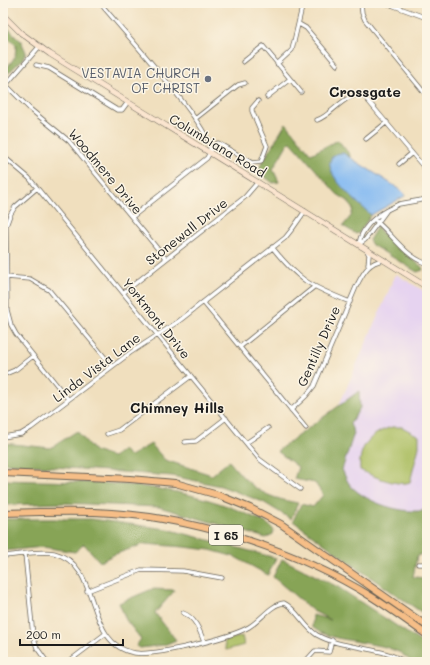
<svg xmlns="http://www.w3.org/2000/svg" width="430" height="665" viewBox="0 0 430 665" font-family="Mali,sans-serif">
<rect width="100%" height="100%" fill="#fcf5e5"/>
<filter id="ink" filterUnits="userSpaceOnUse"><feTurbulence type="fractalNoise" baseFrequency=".025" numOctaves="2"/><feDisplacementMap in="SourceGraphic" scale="8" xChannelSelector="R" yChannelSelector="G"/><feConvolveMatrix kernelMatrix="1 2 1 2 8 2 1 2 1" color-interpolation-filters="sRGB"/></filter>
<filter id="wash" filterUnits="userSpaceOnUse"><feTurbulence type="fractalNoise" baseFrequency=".012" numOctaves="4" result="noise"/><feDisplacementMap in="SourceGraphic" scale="16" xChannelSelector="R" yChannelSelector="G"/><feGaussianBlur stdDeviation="0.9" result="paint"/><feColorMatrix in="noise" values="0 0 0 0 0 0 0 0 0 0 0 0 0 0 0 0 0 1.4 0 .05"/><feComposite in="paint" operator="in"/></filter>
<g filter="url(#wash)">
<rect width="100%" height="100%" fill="#f0dfbe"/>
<path fill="#e6d3f0" d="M396 274 427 293V514L367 508 314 463Z"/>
<path fill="#aabd60" stroke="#636c3e" d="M392 427H402L419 436V447L410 482C398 487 372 476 360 470 358 447 370 433 392 427Z
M242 636 244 645 226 650 224 641Z"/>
<path fill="#87a456" stroke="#526039" d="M3 23 21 41 26 52 22 60 5 76 3 73 15 57 16 45 3 34Z
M286 123 311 154 338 140 350 155V157L343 153 336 180 371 215 359 233 356 234 343 226 351 216 353 209 348 201 337 194 291 142 288 143 273 169 279 182 273 183 257 171Z
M377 227 386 237 422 267 423 270 417 272 372 245 369 240Z
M359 391 360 408 350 424 354 433 342 470C345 475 347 482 351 486 367 503 404 515 427 510V552L417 556 413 577 427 578V616L357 568 293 521 301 504 313 507 323 495 315 483 294 479 298 467 277 451Z
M77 431 94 451 113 457 123 450 130 456 151 444 165 460 212 475 229 461C251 488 263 497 298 503L291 519 263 502 221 486 172 476 3 463V443L51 448Z
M3 480C87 483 171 479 249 515 257 519 270 523 274 531L273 534 266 538 159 507 63 503 3 505Z
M3 519H91L167 529 276 558 268 575 235 557 210 550 184 547 144 544 113 555 100 562 84 544 75 552 43 547 3 551Z
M282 559 338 587 427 646V662H412L401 653 386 647 337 638 321 633 312 627 313 615 331 620 313 611 273 577Z
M152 589 175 590 155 613 176 640 164 645 140 648 136 646 141 639 126 620 119 603Z"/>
<path fill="#83b9f2" stroke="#506a87" d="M343 153 401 190 405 194V196L371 215C361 205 320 173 332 157 335 154 338 153 343 153Z"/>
</g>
<g filter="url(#ink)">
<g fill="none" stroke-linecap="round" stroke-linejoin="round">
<g stroke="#666055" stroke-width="5">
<path id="minor" d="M100 3C118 25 213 129 210 149
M361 3 362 13 365 20 427 96
M386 3 427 18
M299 24 306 28 337 65
M243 62 263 46 301 92
M277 64 292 50 303 3
M36 65 49 68 117 110H122L128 102
M3 82 30 109 69 141 166 259
M3 88 39 47
M267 97 290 79
M195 119 238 85 245 83
M317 120C333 115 346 90 364 96L427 171
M366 139 387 122
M3 156 29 178 259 459 300 489
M399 164 412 153
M37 188 15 207 10 215 6 226 7 310 11 325 16 334 68 399
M387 210 365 240 359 244C361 229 374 217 387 210Z
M387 210 399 204 427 199
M132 217 207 158 213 146 218 143 252 163 261 162 267 146 252 111V108L258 101
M376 221C392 234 404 255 425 263
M272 247C299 281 310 286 350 302
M366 249 369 255 368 265
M6 277 30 279 49 290 112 366
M123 293 245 197 258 182
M203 302 306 428
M240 347 314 287
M3 375 15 370 33 356
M291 410 306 396 314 386 356 287C363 273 368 262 384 260
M107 434 119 430 191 376
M3 437 21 434 31 428 130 353 179 321 285 238 293 228 305 211
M185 442 196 441 226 418
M246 443 268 428
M25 554 33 636 37 648 47 662
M3 556C19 555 39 550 54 553 103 565 83 645 135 653 156 656 230 638 249 627 260 621 271 604 284 603 297 609 304 627 317 635 344 650 378 645 405 662
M418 564H427
M87 591 141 570 183 571 222 578
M183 613C195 617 200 631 204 642
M68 662 105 634
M305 662 315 651 329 652 332 640"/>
</g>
<g stroke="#666055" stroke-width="6">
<path id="secondary" d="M3 15 21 33 50 54 427 287"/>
</g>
<g stroke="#666055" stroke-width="8">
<path id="motorway" d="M3 473 130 479 175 483 218 495 250 508 281 524 427 626
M3 513C33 512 64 511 94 512 187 515 293 548 372 597 391 609 409 622 427 635"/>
</g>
<use href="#minor" stroke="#fff" stroke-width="3.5"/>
<use href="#secondary" stroke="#fbe5cf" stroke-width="5"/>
<use href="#motorway" stroke="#f6be87" stroke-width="6"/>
</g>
</g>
<circle fill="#6b7280" stroke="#fcf5e5" stroke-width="1.5" cx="208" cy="79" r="4"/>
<g text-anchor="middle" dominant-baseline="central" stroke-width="3" stroke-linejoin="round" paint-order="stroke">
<rect fill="#fcf5e5" stroke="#5f5d58" stroke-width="1" x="209" y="525" width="34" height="20" rx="3"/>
<g font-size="12" font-weight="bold" fill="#1c1c1c">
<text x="226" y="535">I 65</text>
</g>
<g font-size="13" fill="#5b616d" stroke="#fcf5e5" text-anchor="end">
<text x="200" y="72">VESTAVIA CHURCH<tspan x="200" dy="15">OF CHRIST</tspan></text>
</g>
<g font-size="13" fill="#1c1c1c" stroke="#fcf5e5">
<text transform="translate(218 145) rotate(31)">Columbiana Road</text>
<text transform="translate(106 171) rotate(50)">Woodmere Drive</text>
<text transform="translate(186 231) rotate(-38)">Stonewall Drive</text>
<text transform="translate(157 318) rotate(51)">Yorkmont Drive</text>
<text transform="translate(318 346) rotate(-66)">Gentilly Drive</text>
<text transform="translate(96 367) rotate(-37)">Linda Vista Lane</text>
</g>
<g font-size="14" font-weight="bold" fill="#1c1c1c" stroke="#fcf5e5">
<text x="365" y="91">Crossgate</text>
<text x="177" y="407">Chimney Hills</text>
</g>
</g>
<rect width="430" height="665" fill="none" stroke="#fcf5e5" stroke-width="16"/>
<path d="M20 639v6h103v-6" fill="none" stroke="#1c1c1c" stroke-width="2"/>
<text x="26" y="639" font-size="12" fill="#1c1c1c" stroke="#fcf5e5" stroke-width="3" paint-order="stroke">200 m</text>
</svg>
